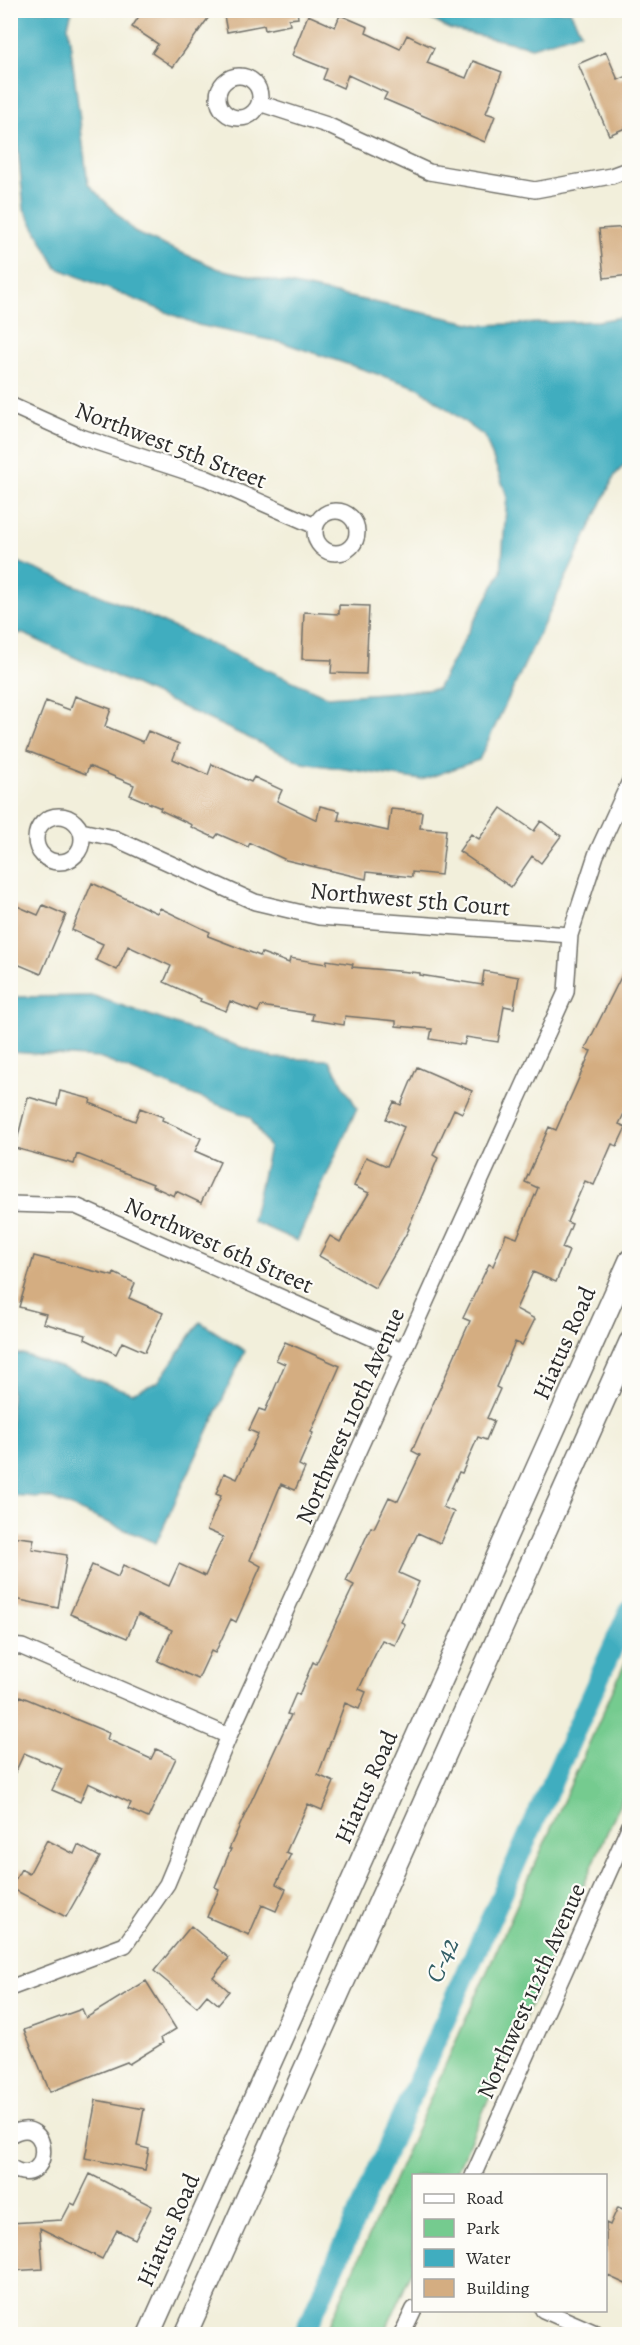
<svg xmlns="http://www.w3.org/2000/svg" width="640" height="2345" viewBox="0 0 640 2345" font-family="Alegreya,serif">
<rect width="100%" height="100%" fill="#fdfcf7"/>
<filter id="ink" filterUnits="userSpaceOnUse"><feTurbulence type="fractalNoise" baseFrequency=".0167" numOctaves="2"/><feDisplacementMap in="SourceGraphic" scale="12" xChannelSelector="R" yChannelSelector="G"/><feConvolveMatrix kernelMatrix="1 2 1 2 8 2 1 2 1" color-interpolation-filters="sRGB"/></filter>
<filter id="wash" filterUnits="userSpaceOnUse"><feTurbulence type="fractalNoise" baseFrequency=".008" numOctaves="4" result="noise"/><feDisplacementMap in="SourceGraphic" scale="24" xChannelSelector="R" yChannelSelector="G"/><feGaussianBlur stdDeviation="1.35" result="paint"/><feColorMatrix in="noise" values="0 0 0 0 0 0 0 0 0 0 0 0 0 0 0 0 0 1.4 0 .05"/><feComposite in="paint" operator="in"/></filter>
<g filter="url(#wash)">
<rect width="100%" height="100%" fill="#f2efdb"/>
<path fill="#75cb8f" stroke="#507b5d" stroke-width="1.5" d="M629 1654V1783L455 2175 414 2176 413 2269 384 2334H325Z"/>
<path fill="#40adbf" stroke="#366c75" stroke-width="1.5" d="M11 10 72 11 68 25 88 184 136 233 219 269 480 325 598 321 629 316V460L615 475 479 760 422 780 303 763 22 633 11 635V559L126 606 328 697 437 689 501 572 507 496 485 437 419 388 284 343 198 325 57 268 24 209 11 81Z
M416 11H570L581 32 532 47 449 29Z
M94 996 273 1058 329 1060 357 1108 297 1241 252 1221 269 1147 250 1117 99 1058 11 1052V997Z
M200 1322 245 1351 156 1543 50 1498 11 1495V1354H23L132 1393 158 1382Z"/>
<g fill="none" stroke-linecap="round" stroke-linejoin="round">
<path stroke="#40adbf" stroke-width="21" d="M304 2334 630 1609"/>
</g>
<g id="blocks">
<path fill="#d4ad81" d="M143 10H214L173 67 152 53 158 44 132 27Z
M223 10H297L298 18 289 19 290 25 265 30 264 25 227 32Z
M308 15 335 27 340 15 368 27 366 33 400 49 407 35 434 48 427 63 466 78 473 61 502 72 486 113 495 116 485 142 384 99 387 93 348 75 343 88 323 79 327 69 292 55Z
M606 52 618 80 630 75V126L609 135 578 64Z
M630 227V275L604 278 599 229Z
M339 605 369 606 366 674 331 673 332 660 302 659 304 612 339 614Z
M75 696 111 709 105 726 143 742 148 731 179 744 173 759 208 775 212 764 251 782 254 777 282 790 277 801 317 820 320 806 340 811 338 820 388 831 391 809 422 812 420 828 446 830 441 875 412 872V877L367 872 366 879 286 860 250 843 248 847 218 834 215 838 191 827 192 825 160 810 161 808 130 795 134 785 89 766 86 774 27 751 46 701 70 710Z
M501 808 534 831 541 821 561 836 541 863 532 856 511 887 459 851 471 834 479 839Z
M92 883 157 913 160 908 210 932 208 936 260 956 262 953 289 963 290 958 326 964 327 960 353 964 352 967 420 973V975L482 985 484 971 519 977 514 1008 504 1006 498 1042 466 1037 464 1045 430 1039 432 1029 396 1026V1021L345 1016 344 1025 312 1020 313 1014 261 1006 258 1012 230 1001 226 1011 200 1001 201 999 164 982 171 966 128 946 117 970 96 960 103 944 72 930Z
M10 903 38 915 43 905 66 915 41 974 10 961Z
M630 959V1101L619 1124 626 1127 617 1146 612 1144 594 1185 585 1181 567 1222 572 1224 562 1248 569 1251 556 1282 533 1272 516 1309 535 1319 522 1345 515 1342 496 1387 500 1389 487 1418 494 1421 486 1440 478 1437 462 1473 459 1472 443 1507 454 1512 440 1543 418 1533 399 1573 419 1582 401 1622 405 1624 395 1645 382 1640 359 1689 366 1692 359 1709 345 1703 318 1775 334 1782 322 1810 308 1804 286 1852 291 1854 276 1884 286 1889 276 1911 262 1905 249 1935 207 1917 219 1889 215 1887 231 1849H229L291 1715 287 1714 296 1693 299 1695 313 1662 316 1664 354 1585 346 1581 371 1527 374 1528 389 1497 398 1501 420 1455 412 1451 470 1321 463 1318 489 1264 493 1266 506 1234 517 1238 538 1188 525 1182 549 1127 556 1130 591 1051 585 1049Z
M417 1067 472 1091 462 1113 454 1109 433 1155 438 1158 408 1228 409 1229 375 1288 319 1256 330 1236 340 1242 369 1193 354 1186 366 1157 387 1166 404 1127 386 1119 394 1102 401 1105Z
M60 1091 91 1099 90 1103 135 1121 140 1108 163 1117 162 1120 201 1138 195 1151 220 1162 201 1203 176 1191 174 1196 152 1186 153 1184 77 1154 74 1164 15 1148 28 1097 57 1105Z
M34 1256 113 1276 114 1273 135 1283 129 1298 163 1313 145 1352 122 1342 116 1354 85 1339 86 1335 43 1323 46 1314 19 1307Z
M285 1342 340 1366 311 1432 313 1433 299 1465 305 1468 295 1490 281 1484 250 1560 261 1566 236 1622 231 1619 215 1653 211 1651 198 1679 158 1661 172 1630 138 1614 127 1638 70 1614 92 1565 118 1577 123 1565 169 1586 179 1564 205 1576 223 1537 207 1530 221 1496 216 1494 224 1473 237 1479 258 1434 249 1430 259 1409 265 1411 285 1364 276 1360Z
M10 1536 34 1539 32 1549 67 1555 58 1608 10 1598Z
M10 1695 19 1699 20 1696 109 1733 107 1739 151 1759 156 1749 176 1758 148 1818 128 1809 131 1803 88 1783 80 1802 52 1790 62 1769 24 1753 10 1784Z
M47 1840 74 1854 78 1845 100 1857 66 1917 11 1888 21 1869 29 1874Z
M191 1926 229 1958 213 1977 229 1991 218 2004 207 1995 197 2007 154 1971Z
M146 1981 176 2029 161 2038 163 2043 129 2064 127 2062 50 2092 24 2030 82 2009 86 2018Z
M96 2100 144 2109 137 2146 149 2149 145 2170 85 2158Z
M90 2174 152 2206 135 2239 117 2230 102 2259 40 2228 43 2269 10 2271V2223L62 2220 71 2203 75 2205Z
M618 2207 630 2212V2286L606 2275V2223L610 2225Z"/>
</g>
</g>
<g filter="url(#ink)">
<use href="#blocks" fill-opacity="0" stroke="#717069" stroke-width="1.5"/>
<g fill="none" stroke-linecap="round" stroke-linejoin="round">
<g stroke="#717069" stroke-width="18">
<path id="minor" d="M218 97a21 21 0 1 1 42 0a21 21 0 1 1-42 0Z
M259 103 327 125 429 172 535 190 611 176 630 169
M10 405 81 437 206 478 315 526
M315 532a21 21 0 1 1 42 0a21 21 0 1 1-42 0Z
M36 839a23 23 0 1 1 46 0a23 23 0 1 1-46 0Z
M81 831 114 838 255 902 319 917 570 935
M10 1204 76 1206 404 1352
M10 1646 22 1647 229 1736
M10 1988 125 1945 167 1884 229 1736 566 992 570 935 596 855 630 781
M10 2135C54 2109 53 2194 10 2167
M473 2176 630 1825
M543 2310 598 2334
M402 2334 414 2309"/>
</g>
<g stroke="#717069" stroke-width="24">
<path id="secondary" d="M149 2334 630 1260
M186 2334 630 1342"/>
</g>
<use href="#minor" stroke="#fff" stroke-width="15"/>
<use href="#secondary" stroke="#fff" stroke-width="21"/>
</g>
</g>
<g text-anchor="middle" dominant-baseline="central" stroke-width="4.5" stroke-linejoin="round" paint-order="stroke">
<g font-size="24" fill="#2b2b2b" stroke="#fdfcf7">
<text transform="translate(171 445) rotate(21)">Northwest 5th Street</text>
<text transform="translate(410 899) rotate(5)">Northwest 5th Court</text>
<text transform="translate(219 1245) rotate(24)">Northwest 6th Street</text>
<text transform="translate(564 1343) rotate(-66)">Hiatus Road</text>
<text transform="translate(350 1416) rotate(-66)">Northwest 110th Avenue</text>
<text transform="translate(366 1787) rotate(-66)">Hiatus Road</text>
<text transform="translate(531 1991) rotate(-66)">Northwest 112th Avenue</text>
<text transform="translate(168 2230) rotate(-66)">Hiatus Road</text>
</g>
<g font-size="26" font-style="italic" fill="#335f66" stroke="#fdfcf7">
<text transform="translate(442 1960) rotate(-66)">C-42</text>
</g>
</g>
<rect width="640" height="2345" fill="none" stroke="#fdfcf7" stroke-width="36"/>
<rect x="412" y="2174" width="195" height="138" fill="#fdfcf7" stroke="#a9a8a5" stroke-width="1.5"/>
<rect x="424" y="2194" width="30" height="9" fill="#ffffff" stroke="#a9a8a5" stroke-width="1.5"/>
<text x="466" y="2204" font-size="18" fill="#2b2b2b">Road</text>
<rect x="424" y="2219" width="30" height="18" fill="#75cb8f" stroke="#a9a8a5" stroke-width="1.5"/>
<text x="466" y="2234" font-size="18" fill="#2b2b2b">Park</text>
<rect x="424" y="2249" width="30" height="18" fill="#40adbf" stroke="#a9a8a5" stroke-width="1.5"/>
<text x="466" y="2264" font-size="18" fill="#2b2b2b">Water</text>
<rect x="424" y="2279" width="30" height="18" fill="#d4ad81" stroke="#a9a8a5" stroke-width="1.5"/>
<text x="466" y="2294" font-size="18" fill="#2b2b2b">Building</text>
</svg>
